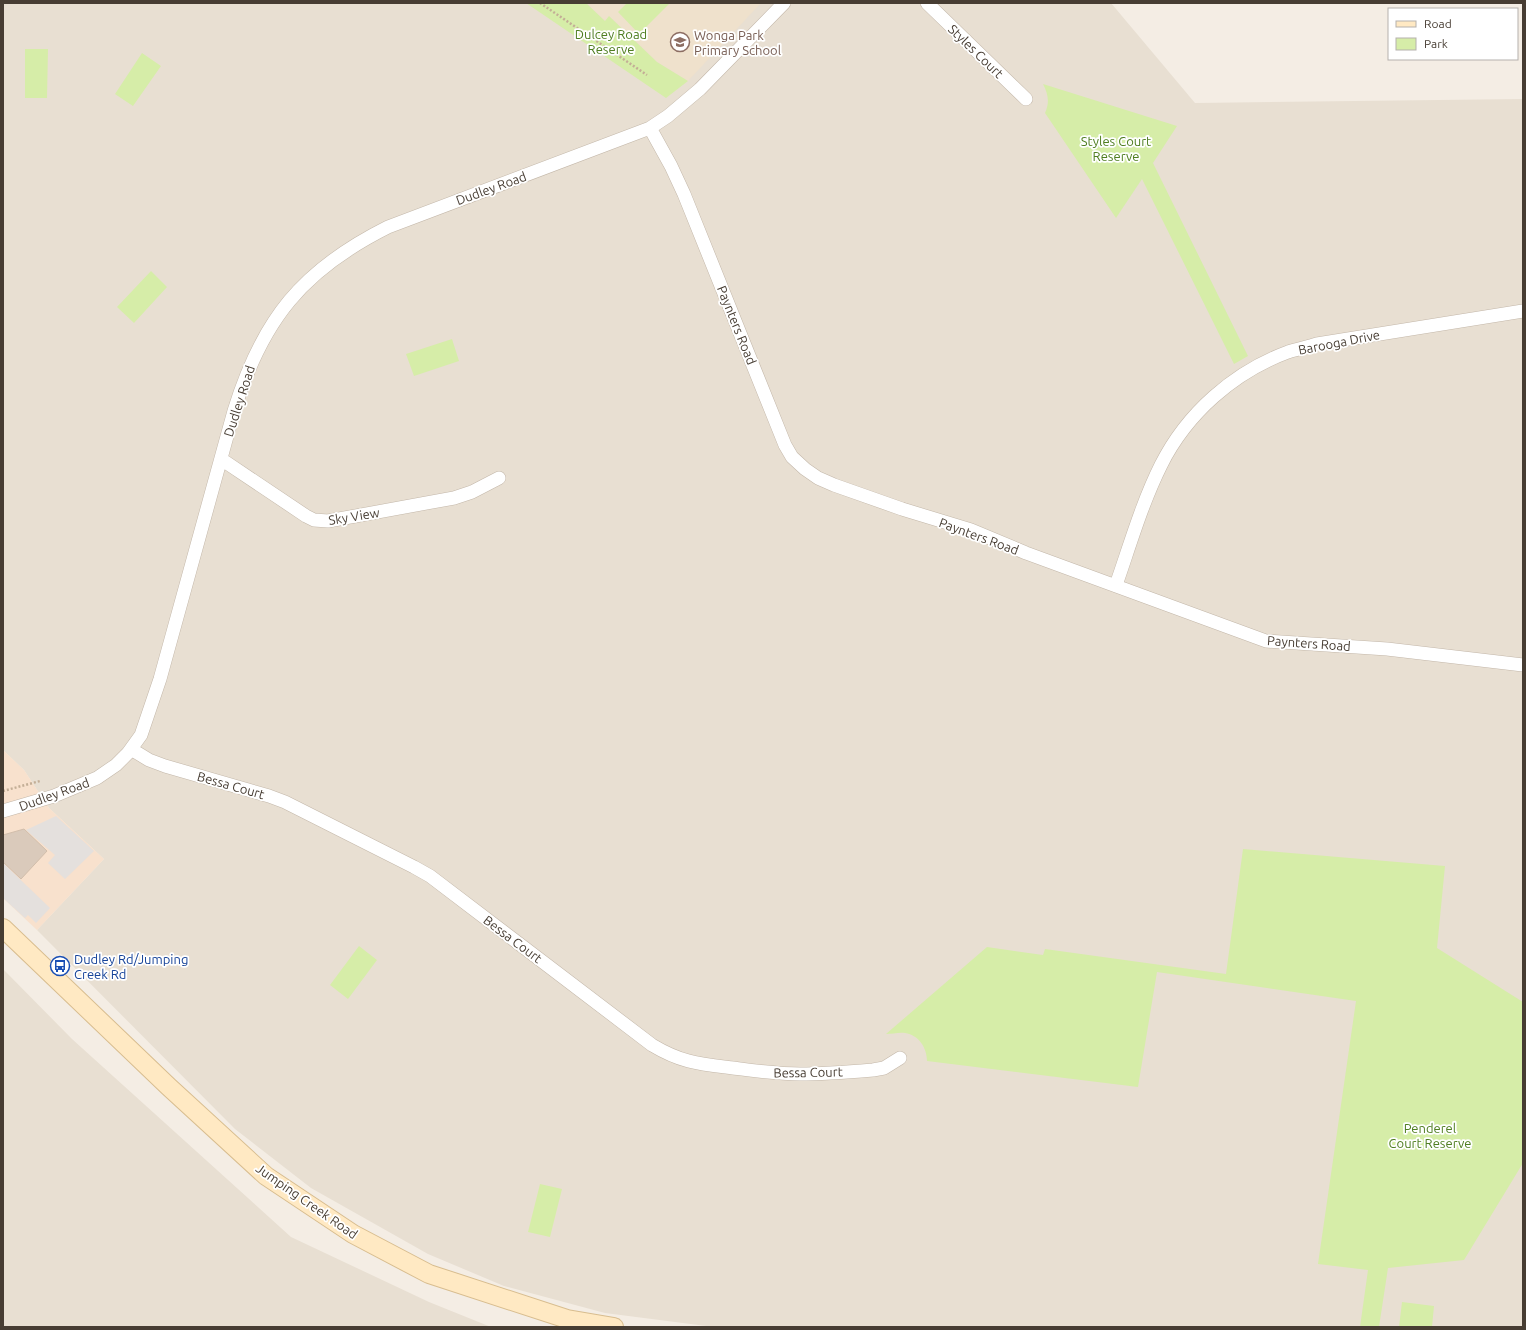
<svg xmlns="http://www.w3.org/2000/svg" width="1526" height="1330" viewBox="0 0 1526 1330" font-family="Ubuntu,sans-serif">
<rect width="100%" height="100%" fill="#f4ede4"/>
<path fill="#e8dfd2" d="M3 3H1111L1195 103 1523 99V1327H714L605 1313 504 1286 428 1254 311 1188 235 1129 37 930 104 859 49 808 24 770 3 750Z
M3 969 72 1039 291 1237 429 1302 491 1327H3Z"/>
<path fill="#f8e1cd" d="M3 750 24 770 49 808 104 859 37 930 3 898Z"/>
<path fill="#efe1cc" d="M586 3H761L688 81 657 62 610 17 605 21Z"/>
<path fill="#d6eda8" d="M526 3H586L605 21 609 16 657 62 688 81 666 98Z
M627 3H670L639 34 618 12Z
M25 49H48L47 98H25Z
M142 53 161 66 133 106 115 94Z
M1043 84 1177 126 1153 163 1248 356 1234 364 1142 179 1116 218 1045 113C1050 102 1048 94 1043 84Z
M151 271 167 287 134 323 117 307Z
M452 339 459 361 414 376 406 354Z
M1243 849 1445 866 1437 948 1523 1002V1163L1464 1260 1388 1268 1379 1327H1360L1368 1270 1318 1264 1356 1001 1157 972 1138 1087 927 1061C927 1048 919 1035 905 1033 899 1032 892 1034 886 1034L987 947 1043 955 1045 949 1226 974Z
M359 946 377 960 348 999 330 985Z
M540 1184 562 1189 550 1237 528 1232Z
M1402 1302 1434 1306 1432 1327H1399Z"/>
<path fill="#e4e0dd" d="M56 816 94 851 65 879 48 863 55 855 26 830Z
M3 863 50 908 36 923 28 915 25 918 3 898Z"/>
<path fill="#dacabb" stroke="#d2beab" d="M24 829 47 851 21 879 3 862V835Z"/>
<g fill="none" stroke-linecap="round" stroke-linejoin="round">
<g stroke="#c3b7a9" stroke-width="14">
<path id="street" d="M927 3 1026 99
M650 128 671 166 684 194 785 445 792 457 805 469 818 478 834 485 902 509 971 530 1026 553 1266 641 1387 649 1523 665
M221 459 306 516 314 520 328 521 454 498 472 492 499 478
M1116 585C1130 545 1142 503 1161 465 1187 413 1234 372 1288 352 1297 349 1308 347 1317 344L1523 311
M131 749 149 760 165 766 269 796 285 802 414 867 430 876 652 1045C682 1063 700 1064 733 1068 756 1071 777 1074 800 1074 824 1074 849 1072 873 1070L884 1068 900 1058
M3 811 54 796 97 778 116 765 128 753 141 735 160 679 234 411C262 320 302 270 388 227L650 128 668 116 700 89 784 3"/>
</g>
<g stroke="#d8bd8f" stroke-width="20">
<path id="secondary" d="M3 928 169 1087 266 1176 353 1234 429 1274 567 1319 614 1327"/>
</g>
<path stroke="#c3ae96" stroke-width="2.5" stroke-dasharray="2 2" stroke-linecap="butt" d="M540 3 647 75
M3 791 40 781"/>
<use href="#street" stroke="#fff" stroke-width="13"/>
<use href="#secondary" stroke="#ffe9c3" stroke-width="18"/>
</g>
<defs>
<g id="school-ring" transform="scale(1)"><circle r="9.5" fill="#fff" stroke="#8d6e63" stroke-width="1.5"/><path d="M0-5L7-2L0 1L-7-2ZM-4 1L0 2.5L4 1V4Q0 6-4 4Z" fill="#8d6e63"/></g>
<g id="bus-ring" transform="scale(1)"><circle r="9.5" fill="#fff" stroke="#1a4fb4" stroke-width="1.5"/><path d="M-5-6H5V4H4V6H2V4H-2V6H-4V4H-5ZM-3.5-4V0h7V-4ZM-3.5 1.2v1.5H-2V1.2ZM2 1.2v1.5H3.5V1.2Z" fill="#1a4fb4"/></g>
</defs>
<g fill-rule="evenodd">
<use href="#school-ring" x="680" y="42"/>
<use href="#bus-ring" x="60" y="966"/>
</g>
<g text-anchor="middle" dominant-baseline="central" stroke-width="3.5" stroke-linejoin="round" paint-order="stroke">
<g font-size="13" fill="#4f7e21" stroke="#fff">
<text x="611" y="34">Dulcey Road<tspan x="611" dy="15">Reserve</tspan></text>
<text x="1116" y="141">Styles Court<tspan x="1116" dy="15">Reserve</tspan></text>
<text x="1430" y="1128">Penderel<tspan x="1430" dy="15">Court Reserve</tspan></text>
</g>
<g font-size="13" fill="#785e54" stroke="#fff" text-anchor="start">
<text x="694" y="35">Wonga Park<tspan x="694" dy="15">Primary School</tspan></text>
</g>
<g font-size="13" fill="#473d33" stroke="#fff">
<text transform="translate(976 51) rotate(44)">Styles Court</text>
<text transform="translate(491 188) rotate(-20)">Dudley Road</text>
<text transform="translate(737 325) rotate(68)">Paynters Road</text>
<text transform="translate(1339 342) rotate(-11)">Barooga Drive</text>
<text transform="translate(239 401) rotate(-72)">Dudley Road</text>
<text transform="translate(354 516) rotate(-9)">Sky View</text>
<text transform="translate(979 536) rotate(20)">Paynters Road</text>
<text transform="translate(1309 643) rotate(4)">Paynters Road</text>
<text transform="translate(231 785) rotate(16)">Bessa Court</text>
<text transform="translate(54 794) rotate(-20)">Dudley Road</text>
<text transform="translate(513 939) rotate(37)">Bessa Court</text>
<text transform="translate(808 1072) rotate(-1)">Bessa Court</text>
<text transform="translate(307 1201) rotate(35)">Jumping Creek Road</text>
</g>
<g font-size="13" fill="#164399" stroke="#fff" text-anchor="start">
<text x="74" y="959">Dudley Rd/Jumping<tspan x="74" dy="15">Creek Rd</tspan></text>
</g>
</g>
<rect width="1526" height="1330" fill="none" stroke="#473d33" stroke-width="8"/>
<rect x="1388" y="8" width="130" height="52" fill="#ffffff" stroke="#b5b1ad"/>
<rect x="1396" y="21" width="20" height="6" fill="#ffe9c3" stroke="#b5b1ad"/>
<text x="1424" y="28" font-size="12" fill="#473d33">Road</text>
<rect x="1396" y="38" width="20" height="12" fill="#d6eda8" stroke="#b5b1ad"/>
<text x="1424" y="48" font-size="12" fill="#473d33">Park</text>
</svg>
